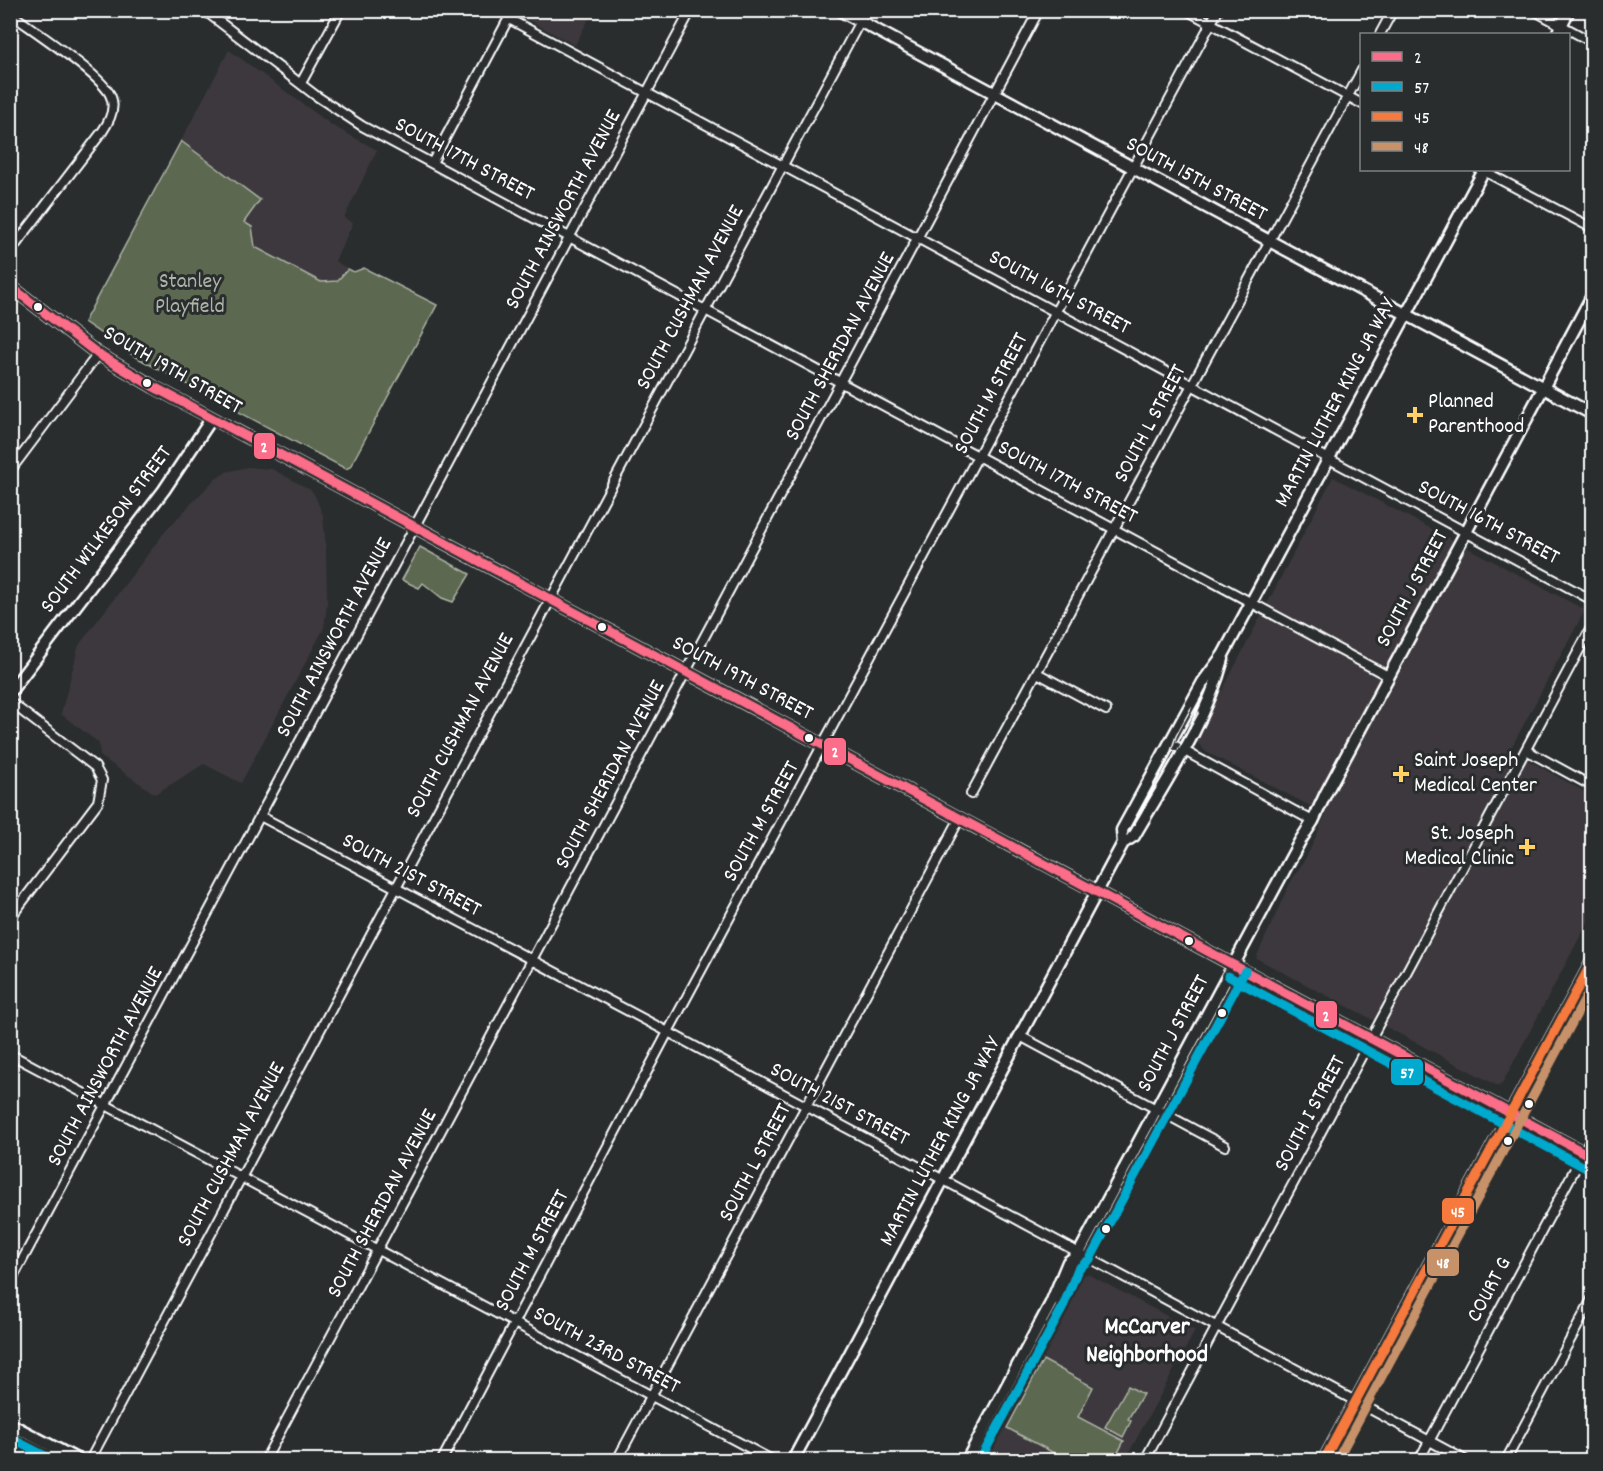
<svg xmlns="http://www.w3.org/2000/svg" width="1603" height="1471" viewBox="0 0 1603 1471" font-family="Dekko,sans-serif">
<rect width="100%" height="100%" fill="#2a2d2e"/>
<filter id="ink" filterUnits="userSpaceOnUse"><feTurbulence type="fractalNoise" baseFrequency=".0167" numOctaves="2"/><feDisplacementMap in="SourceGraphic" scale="12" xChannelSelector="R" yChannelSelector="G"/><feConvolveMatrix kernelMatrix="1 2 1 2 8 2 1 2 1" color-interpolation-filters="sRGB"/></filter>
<g filter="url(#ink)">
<path fill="#3c393c" d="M530 11V10L593 11 575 45 526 19Z
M229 50 333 126 377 150 344 218 353 223 335 261 348 269 337 281 321 282 254 247 252 227 244 222 259 200 181 141Z
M248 467 272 469 311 490 315 496 323 515 326 549 327 604 324 628 241 783 204 764 155 794 100 756 99 743 61 714 79 645 167 529 213 481 226 472Z
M1333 477 1585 610 1510 750 1592 796V914L1502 1084 1498 1086 1256 958 1289 885 1308 854 1326 814 1206 752 1196 741Z
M1088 1274 1195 1331 1125 1460H982L1081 1276Z"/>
<path fill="#5c6850" stroke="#aeb4a8" stroke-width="1.5" d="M181 141 260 200 244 222 252 227 255 247 321 282 337 281 348 269 354 272 364 268 437 305 350 467 346 469 134 356 84 322Z
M420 547 470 574 453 602 442 598 423 583 419 588 402 580Z
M1043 1360 1093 1387 1078 1417 1124 1441 1114 1460H1067L1007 1428Z
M1128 1386 1143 1394 1128 1419 1131 1421 1123 1437 1105 1427Z"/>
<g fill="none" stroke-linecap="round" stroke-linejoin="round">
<g stroke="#fff" stroke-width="12">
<path id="street" d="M204 10 315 95 362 126 1388 676
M1186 10 1362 104
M1533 10 1592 42
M10 13C31 29 104 76 111 97 116 109 109 122 102 132L10 252
M509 19 1592 600
M1380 34 1393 10
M301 83 341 10
M432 163 513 10
M1482 170 1592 228
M10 471 98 354
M1039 674 1106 710
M10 702 95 767 102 780 98 802 10 918
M1170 743 1309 819
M1526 750 1592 786
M971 794 1362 70
M260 816 668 1032 1465 1460
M1020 1036 1225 1146
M10 1054 772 1460
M10 1283 691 10
M90 1460 866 10
M265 1460 1039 10
M442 1460 668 1032 1218 10
M617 1460 960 818
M1145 1460 1592 626
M1419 1460 1592 1137
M1506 1460 1592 1299"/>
</g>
<g stroke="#fff" stroke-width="15">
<path id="secondary" d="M839 10 1592 414
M1557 34 1569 10
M10 286 98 354 154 387 1592 1157
M1543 388 1592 296
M10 692 164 490 212 418
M1123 843 1134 836C1167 779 1206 722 1223 659
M1051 1303 1077 1267 1079 1253 1300 841 1313 821 1326 793 1540 394
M10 1424 78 1460
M793 1460 1123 843 1122 830 1203 682 1223 655 1484 170
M967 1460 1051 1303 1068 1262 1079 1253
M1324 1460 1592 962"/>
</g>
<use href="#street" stroke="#2a2d2e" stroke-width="8"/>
<use href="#secondary" stroke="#2a2d2e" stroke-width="10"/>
<path stroke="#fff" stroke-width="1.5" d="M1178 750 1199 712
M1127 835 1167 763 1176 736 1191 708"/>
<g stroke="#2a2d2e" stroke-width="14">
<path id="bus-1" d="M10 286 98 354 154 387 1592 1157"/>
</g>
<g stroke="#2a2d2e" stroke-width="14">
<path id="bus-2" d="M1228 976 1586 1168
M10 1438 53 1460
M980 1460 1062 1309 1078 1269 1090 1259 1245 971"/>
</g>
<g stroke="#2a2d2e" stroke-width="14">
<path id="bus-3" d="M1324 1460 1592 962"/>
</g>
<g stroke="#2a2d2e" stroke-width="14">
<path id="bus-4" d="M1337 1460 1592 986"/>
</g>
<use href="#bus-1" stroke="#fb6d88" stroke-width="9"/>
<use href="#bus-2" stroke="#00a9ce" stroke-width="9"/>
<use href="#bus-3" stroke="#f6793e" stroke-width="9"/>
<use href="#bus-4" stroke="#c7916a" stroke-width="9"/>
</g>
</g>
<g fill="#fff" stroke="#2a2d2e" stroke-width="2">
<circle cx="38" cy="307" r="5"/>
<circle cx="147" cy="383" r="5"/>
<circle cx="602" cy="627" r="5"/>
<circle cx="809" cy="738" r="5"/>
<circle cx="1189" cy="941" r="5"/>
<circle cx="1222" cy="1013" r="5"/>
<circle cx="1529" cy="1104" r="5"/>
<circle cx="1508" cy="1141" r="5"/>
<circle cx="1106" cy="1229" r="5"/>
</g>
<g fill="#ffd166" stroke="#2a2d2e" stroke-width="2">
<path d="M1412 406h6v6h6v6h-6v6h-6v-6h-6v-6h6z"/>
<path d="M1398 765h6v6h6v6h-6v6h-6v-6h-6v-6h6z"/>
<path d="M1524 838h6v6h6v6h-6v6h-6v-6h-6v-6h6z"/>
</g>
<g text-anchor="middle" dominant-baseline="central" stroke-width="6" stroke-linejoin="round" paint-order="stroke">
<g font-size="22" fill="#fff" stroke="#2a2d2e">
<text transform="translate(464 160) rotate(28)">SOUTH 17TH STREET</text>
<text transform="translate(1196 180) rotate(28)">SOUTH 15TH STREET</text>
<text transform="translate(564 210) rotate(-62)">SOUTH AINSWORTH AVENUE</text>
<text transform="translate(1059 293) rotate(28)">SOUTH 16TH STREET</text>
<text transform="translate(691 298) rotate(-62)">SOUTH CUSHMAN AVENUE</text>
<text transform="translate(841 347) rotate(-62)">SOUTH SHERIDAN AVENUE</text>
<text transform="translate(172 371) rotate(30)">SOUTH 19TH STREET</text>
<text transform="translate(992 394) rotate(-62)">SOUTH M STREET</text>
<text transform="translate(1336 403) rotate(-62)">MARTIN LUTHER KING JR WAY</text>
<text transform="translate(1151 424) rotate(-62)">SOUTH L STREET</text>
<text transform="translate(1067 483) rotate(28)">SOUTH 17TH STREET</text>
<text transform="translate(1488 523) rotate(28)">SOUTH 16TH STREET</text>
<text transform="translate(107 530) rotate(-53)">SOUTH WILKESON STREET</text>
<text transform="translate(1413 589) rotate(-62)">SOUTH J STREET</text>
<text transform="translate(335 638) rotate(-62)">SOUTH AINSWORTH AVENUE</text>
<text transform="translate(742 679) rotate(28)">SOUTH 19TH STREET</text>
<text transform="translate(461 726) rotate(-62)">SOUTH CUSHMAN AVENUE</text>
<text transform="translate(611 775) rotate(-62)">SOUTH SHERIDAN AVENUE</text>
<text transform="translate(762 822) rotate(-61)">SOUTH M STREET</text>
<text transform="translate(411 876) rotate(28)">SOUTH 21ST STREET</text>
<text transform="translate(1174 1034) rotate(-62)">SOUTH J STREET</text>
<text transform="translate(106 1067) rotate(-62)">SOUTH AINSWORTH AVENUE</text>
<text transform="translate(839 1105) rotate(28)">SOUTH 21ST STREET</text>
<text transform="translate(1311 1114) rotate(-62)">SOUTH I STREET</text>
<text transform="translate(941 1142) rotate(-62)">MARTIN LUTHER KING JR WAY</text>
<text transform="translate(232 1155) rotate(-62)">SOUTH CUSHMAN AVENUE</text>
<text transform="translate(756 1163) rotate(-62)">SOUTH L STREET</text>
<text transform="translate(383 1204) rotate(-62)">SOUTH SHERIDAN AVENUE</text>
<text transform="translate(533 1251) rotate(-62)">SOUTH M STREET</text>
<text transform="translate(1490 1290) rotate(-62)">COURT G</text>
<text transform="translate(606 1351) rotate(28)">SOUTH 23RD STREET</text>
</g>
<g font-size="22" fill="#aeb4a8" stroke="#2a2d2e">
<text x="190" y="282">Stanley<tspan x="190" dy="25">Playfield</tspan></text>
</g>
<g font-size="22" fill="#fff" stroke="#2a2d2e" text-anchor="start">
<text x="1428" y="402">Planned<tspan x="1428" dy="25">Parenthood</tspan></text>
<text x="1414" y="761">Saint Joseph<tspan x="1414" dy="25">Medical Center</tspan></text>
<text x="1514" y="834" text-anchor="end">St. Joseph<tspan x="1514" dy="25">Medical Clinic</tspan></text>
</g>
<g font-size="24" font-weight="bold" fill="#fff" stroke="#2a2d2e">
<text x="1147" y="1328">McCarver<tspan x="1147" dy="28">Neighborhood</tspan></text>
</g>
</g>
<g stroke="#2a2d2e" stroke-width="2">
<rect x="253" y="432" width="23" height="28" rx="6" fill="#fb6d88"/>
<rect x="823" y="737" width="24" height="29" rx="6" fill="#fb6d88"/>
<rect x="1315" y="1000" width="23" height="29" rx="6" fill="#fb6d88"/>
<rect x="1390" y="1058" width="34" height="28" rx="6" fill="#00a9ce"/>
<rect x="1441" y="1197" width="34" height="28" rx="6" fill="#f6793e"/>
<rect x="1426" y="1248" width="34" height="29" rx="6" fill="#c7916a"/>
</g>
<g font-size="16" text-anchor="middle" font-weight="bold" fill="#fff">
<text x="264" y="452">2</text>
<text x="835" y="757">2</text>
<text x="1326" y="1021">2</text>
<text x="1407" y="1078">57</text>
<text x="1458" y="1217">45</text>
<text x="1443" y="1268">48</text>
</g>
<rect width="1603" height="1471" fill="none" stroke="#2a2d2e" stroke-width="36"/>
<rect x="18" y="18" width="1567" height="1435" fill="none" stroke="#fff" stroke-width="2" filter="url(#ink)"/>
<rect x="1360" y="33" width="210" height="138" fill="#2a2d2e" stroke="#7f8182" stroke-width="1.5"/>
<rect x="1372" y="52" width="30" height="9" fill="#fb6d88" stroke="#7f8182" stroke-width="1.5"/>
<text x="1414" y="63" font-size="18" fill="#ffffff">2</text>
<rect x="1372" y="82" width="30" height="9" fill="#00a9ce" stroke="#7f8182" stroke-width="1.5"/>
<text x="1414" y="93" font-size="18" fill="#ffffff">57</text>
<rect x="1372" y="112" width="30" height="9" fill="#f6793e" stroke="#7f8182" stroke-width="1.5"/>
<text x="1414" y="123" font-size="18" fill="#ffffff">45</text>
<rect x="1372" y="142" width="30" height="9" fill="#c7916a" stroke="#7f8182" stroke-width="1.5"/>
<text x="1414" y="153" font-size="18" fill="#ffffff">48</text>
</svg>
